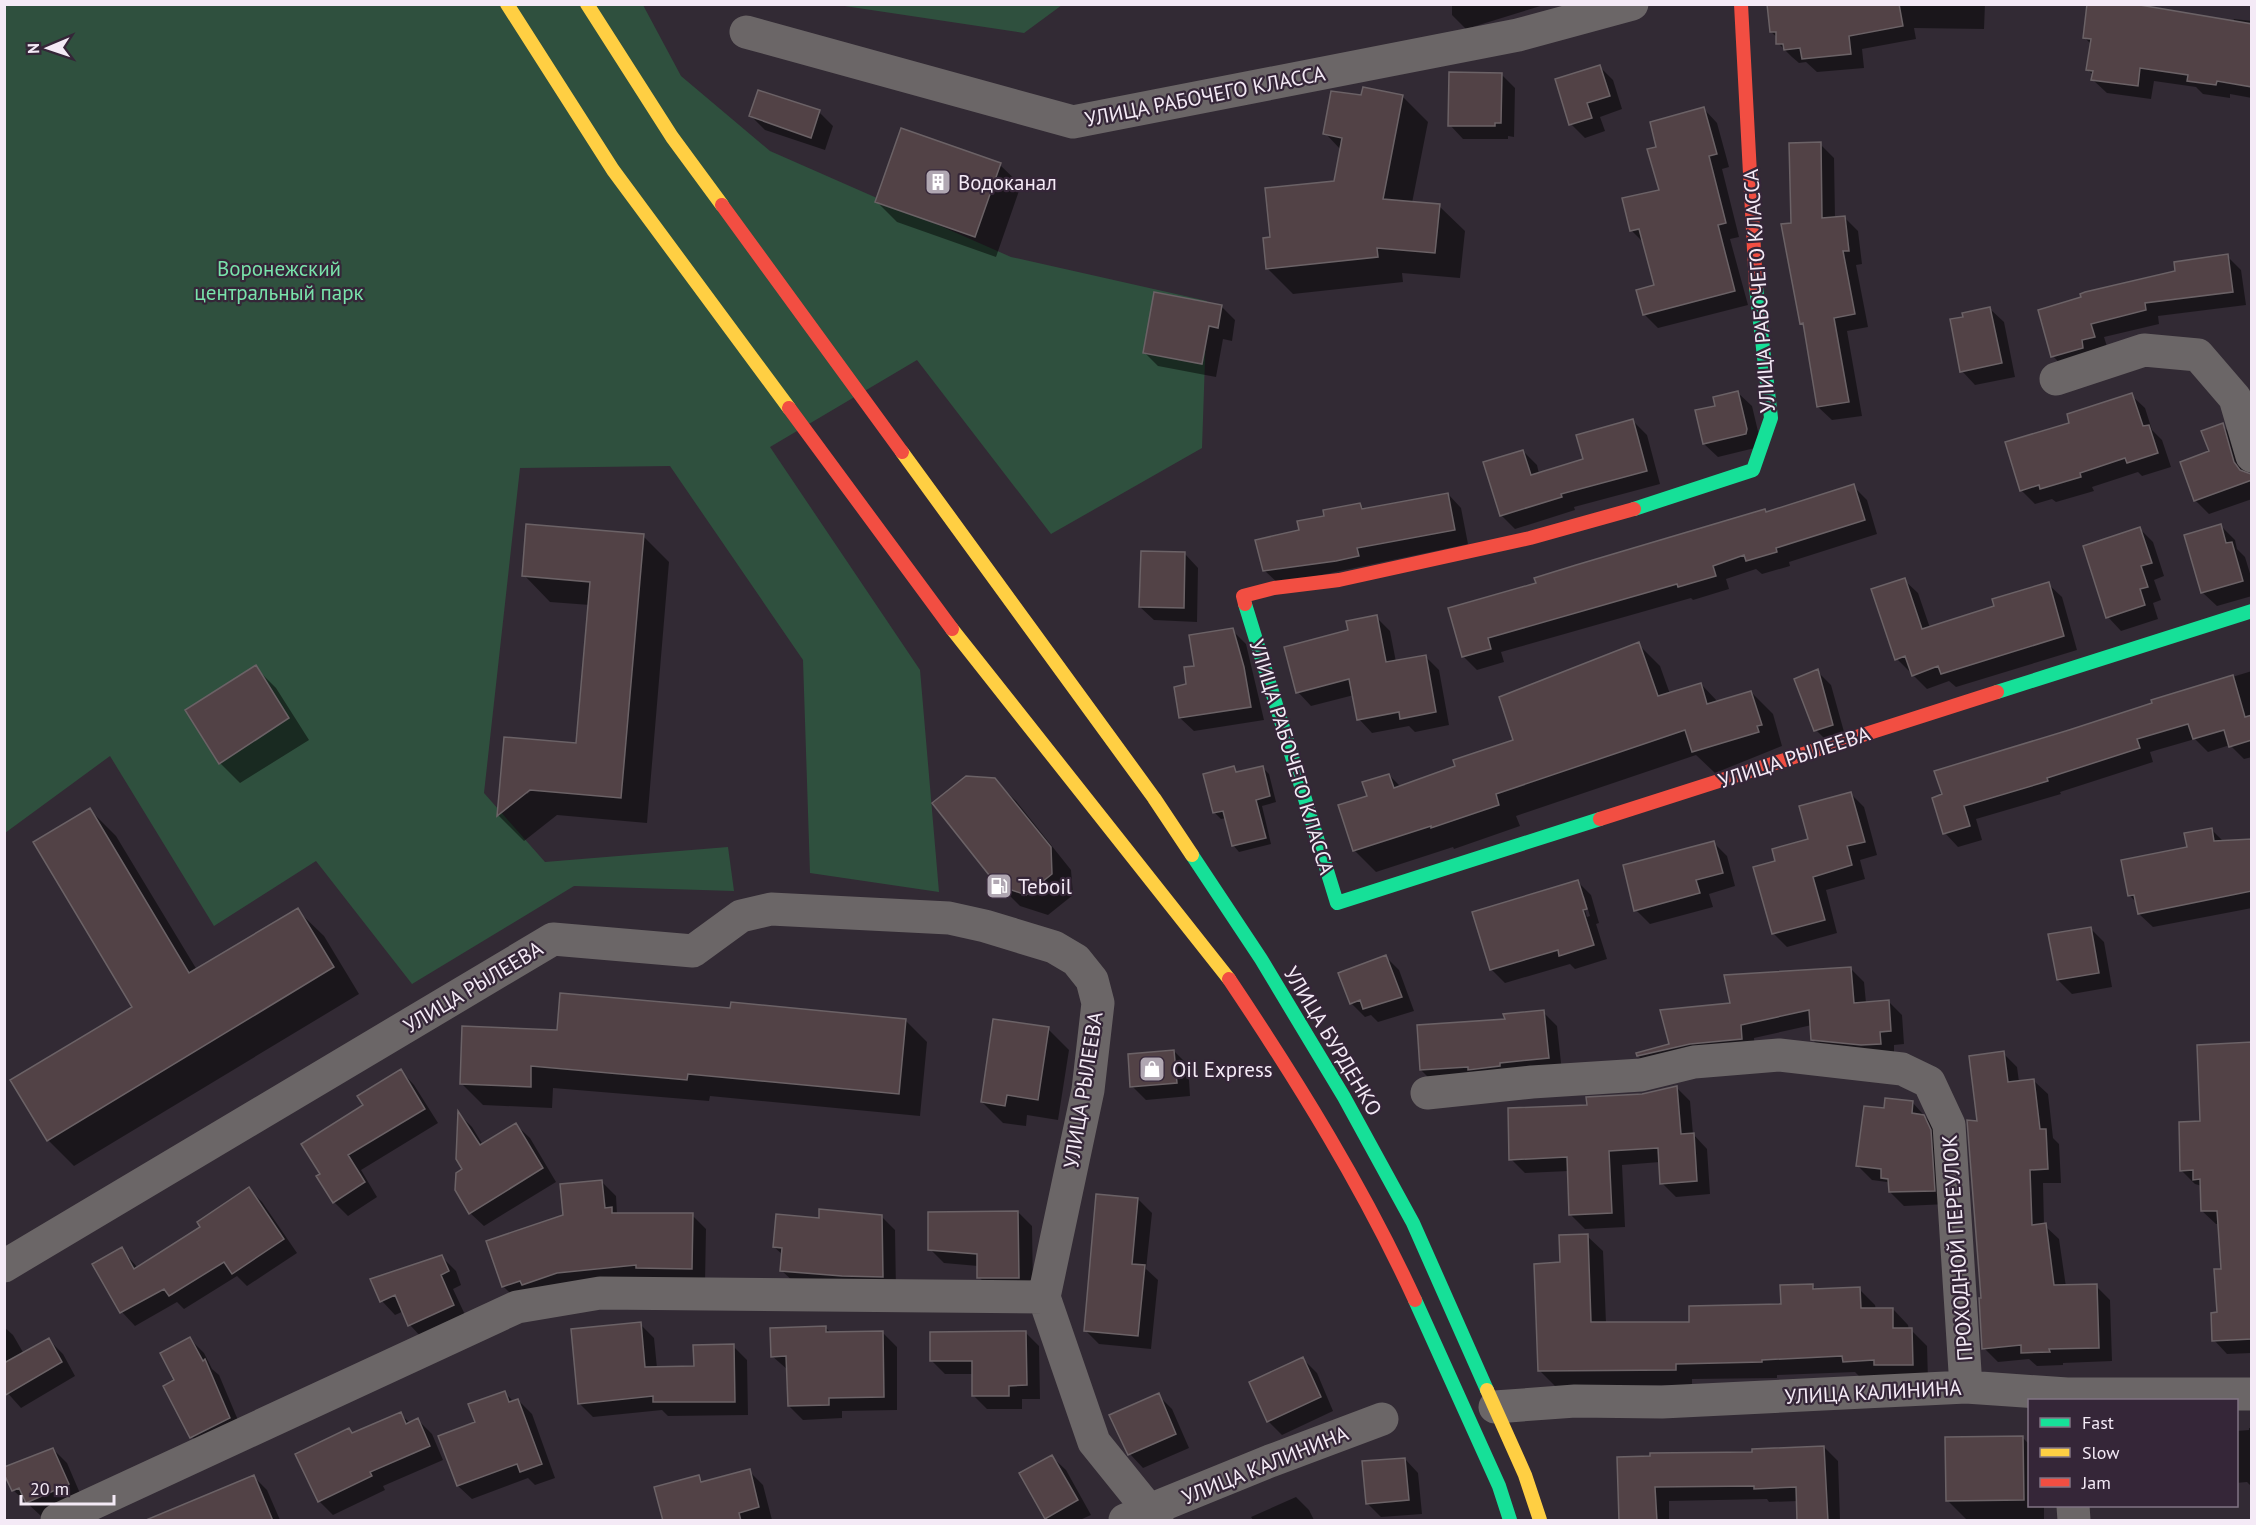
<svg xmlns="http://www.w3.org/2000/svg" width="2256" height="1525" viewBox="0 0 2256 1525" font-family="'PT Sans',sans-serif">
<rect width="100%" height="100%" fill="#322a34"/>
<path fill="#2f503e" d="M5 5H643L681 76 770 151 1011 257 1207 301 1202 448 1051 534 917 360 770 447 920 670 939 892 810 873 803 660 670 466 520 468 484 793 545 862 728 847 734 891 574 886 412 984 316 861 214 926 110 756 5 833Z
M838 5 1062 4V5L1024 33Z"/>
<path fill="#0007" fill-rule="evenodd" d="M1452 4H1547L1466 29 1452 15Z
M1768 4H1985L1984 29 1914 28 1916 39 1862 49 1864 68 1817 72 1806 62 1799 63 1792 57 1778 43V38L1771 32Z
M2234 19 2252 21V98L2230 94V98L2203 94 2196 87 2154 81 2151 99 2107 93 2093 80 2094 76 2088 70 2091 44 2084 37 2233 23Z
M1599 66 1613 80 1622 109 1600 117 1605 131 1585 138 1571 124Z
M1501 74 1515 88 1514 137 1508 136V139H1463L1450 125Z
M1402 96 1428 122 1412 203 1439 206 1465 231 1460 278 1402 273 1403 282 1293 294 1267 268 1272 238 1335 182 1341 150 1325 133 1362 97Z
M1704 109 1717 123 1729 167 1722 169 1739 237 1730 239 1748 305 1658 328 1644 314 1656 286 1645 244 1632 231 1661 191 1658 148Z
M819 112 833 126 825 150 765 130 751 116Z
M1820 144 1834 158 1835 218 1844 217 1858 231 1862 264 1856 265 1868 327 1847 331 1862 416 1832 420 1818 407 1806 328 1801 323Z
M1000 165 1021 185 996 257 897 222 876 201Z
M2227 256 2241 270 2246 305 2158 316 2159 324 2104 337 2108 350 2066 370 2053 356 2040 311 2177 272Z
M1221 306 1235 320 1232 341 1223 339 1216 377 1158 366 1144 352Z
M1990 309 2004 322 2015 377 1975 385 1962 371 1965 318Z
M1738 393 1752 406 1761 444 1759 447 1718 457 1704 444 1717 407Z
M2131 395 2145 408 2152 430 2162 440 2171 467 2142 476 2138 472 2092 487 2094 491 2056 502 2052 499 2035 504 2021 490 2071 424Z
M1633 421 1647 435 1660 484 1574 507 1575 510 1515 529 1501 515 1523 451 1537 465 1539 474 1584 460Z
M2222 425 2236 439 2247 474 2252 477V499L2209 514 2195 500 2211 452Z
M1853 486 1867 500 1877 534 1789 562 1790 566 1762 574 1756 569 1726 579 1729 589 1693 600 1691 598 1501 652 1504 662 1477 670 1463 656 1538 584Z
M1448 494 1461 508 1468 544 1279 584 1265 571 1301 531 1326 517 1360 505 1366 510Z
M2221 526 2235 540 2237 549 2245 557 2252 580V596L2217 606 2203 593 2186 536Z
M2140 529 2153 542 2164 576 2154 580 2161 600 2153 603 2158 619 2121 631 2108 617Z
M643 536 669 562 647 823 557 815 524 841 498 815 578 745 590 605 550 602 524 575ZM537 786 527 794V791Z
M1185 554 1198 568 1197 622 1154 620 1140 607Z
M1904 580 1918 593 1930 628 1996 607 2048 584 2062 597 2077 650 1956 687 1949 681 1927 689 1897 659Z
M1376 617 1390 631 1396 662 1425 656 1439 670 1449 725 1415 732 1409 726 1372 733 1359 719 1354 695 1311 706 1298 692 1349 631Z
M1232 630 1246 644 1264 720 1194 731 1180 718 1188 686 1196 667Z
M1638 644 1660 666 1670 694 1701 684 1718 702 1751 692 1773 714 1782 746 1715 773 1696 755 1516 816 1520 826 1454 849 1453 847 1376 872 1354 850 1369 797 1389 775 1401 787 1457 767 1515 741Z
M255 667 276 688 309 740 240 783 220 763Z
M1817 671 1831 685 1846 739 1830 744 1816 730Z
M2252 671V757L2244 759 2230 745 2208 752 2195 739 2150 752 2153 762 2060 792 2061 794 1976 819 1982 840 1958 847 1945 833 1934 798 2154 704 2153 701Z
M1262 767 1269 774 1276 802 1262 806 1271 844 1239 852 1233 845 1226 818 1221 819 1214 812 1233 768 1239 773Z
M994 780 1016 801 1071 870 1073 895 1048 915 1020 906 998 884Z
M1851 794 1864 807 1877 855 1860 860 1865 879 1826 890 1837 933 1787 947 1773 933 1776 862 1810 840Z
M90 810 116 836 197 970 297 910 324 936 359 994 74 1166 48 1140 134 1007Z
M2211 829 2224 842 2252 841V908L2153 927 2139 914 2137 903 2129 895Z
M1713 842 1727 856 1735 886 1709 894 1713 907 1650 924 1636 910Z
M1577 881 1591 895 1599 923 1596 924 1607 959 1575 969 1570 964 1505 983 1491 969ZM1581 896H1584L1590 916 1587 917Z
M2090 928 2104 942 2112 987 2072 994 2058 980Z
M1386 957 1399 970 1414 1011 1378 1022 1371 1015 1365 1017 1351 1003Z
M1850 968 1864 982 1866 1003 1889 1002 1902 1015 1904 1044 1894 1045V1057L1826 1053 1812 1039V1025L1754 1038 1755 1053 1652 1070 1638 1056 1671 1045 1732 1004Z
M732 1010 905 1020 927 1042 920 1116 710 1096 709 1101 553 1088 552 1108 483 1105 461 1083 558 1031Z
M1543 1012 1557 1026 1562 1072 1435 1084 1421 1070 1507 1020Z
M1048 1029 1069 1050 1058 1120 1027 1115 1026 1126 1003 1123 982 1102Z
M2252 1045V1353L2227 1354 2214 1340 2219 1314 2223 1270 2219 1224H2216L2202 1211V1186L2195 1184 2181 1170 2202 1123Z
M1174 1051 1188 1065 1190 1096 1146 1100 1132 1086Z
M2003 1053 2017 1067 2019 1082 2034 1081 2048 1094 2053 1138 2059 1144 2061 1183H2043L2044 1225 2059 1239 2066 1287 2096 1286 2110 1300 2112 1361 2063 1363V1365L2037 1366 2029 1359 1998 1362 1984 1348 1978 1123Z
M401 1071 414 1085 438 1123 361 1170 377 1197 348 1216 334 1202 322 1174 365 1106Z
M1676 1087 1690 1101 1693 1134 1707 1149 1710 1194 1676 1197 1662 1183 1660 1162 1622 1165 1625 1227 1585 1229 1571 1215 1569 1171 1525 1173 1511 1159 1588 1107Z
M1913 1103 1937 1130 1948 1204 1904 1206 1890 1192V1184L1887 1182 1872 1180 1858 1166 1885 1110Z
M460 1115 472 1127 483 1145 516 1125 530 1138 556 1182 484 1226 470 1213 464 1169Z
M602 1182 616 1196 617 1214 692 1215 706 1229 705 1283 517 1300 503 1286 565 1216Z
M249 1189 262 1202 297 1253 247 1286 237 1276 184 1309 177 1302 135 1326 122 1312 94 1264 121 1249 138 1268 202 1227Z
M1138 1199 1152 1213 1146 1269 1158 1280 1151 1349 1099 1344 1085 1330Z
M1018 1212 1032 1226 1033 1291H992L979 1277 978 1266 944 1263 930 1249Z
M881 1216 895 1230 896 1290 796 1284 782 1271 783 1255 774 1247 820 1220Z
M1587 1236 1603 1251 1606 1323 1691 1324 1783 1305 1812 1285 1818 1291 1859 1289 1875 1305 1876 1310 1893 1309 1908 1325 1909 1330H1911L1927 1346 1928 1380 1860 1377 1855 1372 1777 1375V1378L1692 1379V1385L1556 1387 1540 1371 1561 1264Z
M442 1257 456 1271 461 1285 453 1289 467 1319 423 1339 410 1325 404 1311 395 1315 382 1301Z
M640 1324 654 1338 657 1368 695 1367 733 1346 747 1360 748 1415 668 1416 662 1410 593 1417 579 1403Z
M4 1327 13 1335 24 1354 49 1340 63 1354 75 1376 21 1408 4 1389Z
M825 1327 832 1334 883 1333 897 1347V1410L842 1411V1418L803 1420 789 1406 788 1370 772 1356Z
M1025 1332 1039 1346 1040 1399H1022V1409H987L973 1395V1374H945L932 1361Z
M190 1339 204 1353 212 1369 219 1375 243 1432 206 1450 192 1437 176 1381Z
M1303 1359 1317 1373 1333 1411 1282 1435 1268 1421Z
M504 1392 514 1402 518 1400 532 1414 555 1478 535 1485 528 1478 472 1499 458 1486 440 1437 477 1423Z
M1158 1395 1172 1409 1189 1448 1143 1468 1130 1454Z
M400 1414 410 1423 418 1420 432 1434 443 1460 383 1486 385 1490 333 1515 319 1501 353 1434Z
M2249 1428H2252V1487L2247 1482 2236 1483V1431L2249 1430Z
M2023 1438 2030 1445V1506H2044V1520H1967L1947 1500Z
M1824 1447 1838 1461 1840 1520H1799L1798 1501 1769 1502 1767 1499 1669 1501V1520H1621L1618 1458 1754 1454Z
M53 1449 67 1463 82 1498 41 1516 13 1490 4 1471Z
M1052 1457 1066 1470 1091 1515 1080 1520H1049L1046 1518Z
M1405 1459 1418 1473 1422 1514 1381 1517 1367 1503Z
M749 1471 763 1485 772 1520H664L699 1477 704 1483Z
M253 1476 267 1490 280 1520H190Z
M1296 1497 1309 1510 1314 1520H1253L1251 1517Z"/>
<path fill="#524246" stroke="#6b6266" stroke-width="1.5" d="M1767 4H1899L1903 26 1849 36 1851 54 1802 59 1800 48 1784 50 1783 44H1776V32H1770Z
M2087 4H2134L2252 24V87L2217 81 2216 85 2187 81 2188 75 2140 68 2138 86 2091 80 2093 71 2086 70 2091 39 2083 38Z
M1600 65 1610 96 1587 103 1592 118 1569 125 1555 79Z
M1449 72 1502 73 1501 123H1495V126H1448Z
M1363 87 1403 95 1383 199 1440 204 1435 253 1377 248 1378 257 1266 269 1263 238 1270 237 1265 188 1334 181 1342 138 1323 134 1331 91 1361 95Z
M758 90 820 110 811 138 749 116Z
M1704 107 1717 154 1709 156 1726 223 1718 225 1735 291 1643 315 1636 290 1654 285 1639 229 1630 231 1622 198 1659 190 1647 149 1656 147 1650 122Z
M901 128 1001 163 975 237 875 202Z
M1821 142 1822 218 1845 216 1849 251H1843L1855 314 1834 318 1849 402 1817 407 1803 323 1800 324 1781 224 1791 223 1789 143Z
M2228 254 2233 292 2145 303 2146 310 2091 324 2095 337 2082 340 2083 348 2051 357 2038 310 2081 297 2080 294 2085 292 2175 271 2174 262Z
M1154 292 1222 305 1218 328 1209 326 1202 364 1143 353Z
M1990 307 2002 363 1960 372 1950 319 1963 317 1962 313Z
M1738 391 1747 429 1746 434 1703 444 1695 410 1715 406 1713 397Z
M2132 393 2143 426 2149 425 2158 453 2127 463 2125 458 2080 473 2081 477 2040 489 2039 485 2020 491 2005 442 2069 423 2067 414Z
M1633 419 1647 471 1561 494 1562 497 1500 516 1483 462 1523 450 1531 475 1583 459 1576 435Z
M2223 423 2234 462 2240 470 2251 474 2252 480 2194 501 2180 462 2209 451 2201 431Z
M1854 484 1865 520 1776 548 1777 552 1746 561 1744 555 1713 566 1716 576 1678 587 1677 584 1488 638 1491 649 1462 657 1448 608 1536 583 1534 578 1576 565 1765 509 1766 512Z
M1448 493 1455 530 1357 548 1359 556 1336 561 1263 571 1255 540 1299 530 1297 521 1324 516 1323 510 1360 503 1362 509Z
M526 524 644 534 621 798 530 790 497 816 504 737 576 743 590 582 522 576Z
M2221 524 2226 543 2232 542 2243 581 2201 593 2184 535Z
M2140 527 2152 563 2141 566 2148 587 2140 589 2145 605 2106 618 2083 546Z
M1141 551 1185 552 1184 608 1139 607Z
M1905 578 1922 629 1994 606 1992 599 2049 582 2064 636 1941 674 1938 666 1912 676 1905 656 1895 660 1871 589Z
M1377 615 1386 662 1426 655 1436 712 1400 719 1399 712 1357 720 1349 679 1296 693 1284 647 1348 630 1346 621Z
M1233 628 1244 667 1251 707 1179 718 1174 687 1186 684 1184 667 1194 666 1189 635Z
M1639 642 1658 696 1701 683 1707 704 1751 691 1762 725 1757 726 1759 732 1692 752 1685 730 1496 794 1499 805 1431 828V826L1353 851 1338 805 1367 796 1362 782 1389 774 1394 788 1455 766 1453 760 1513 740 1499 697Z
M256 665 289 718 219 764 185 710Z
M1818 669 1833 725 1814 731 1794 679Z
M2233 675 2245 717 2252 715V740L2229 747 2224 730 2193 739 2188 724 2137 739 2140 748 2047 778 2048 781 1964 806 1970 826 1943 834 1932 798 1942 794 1934 771 2069 730 2152 703 2151 700Z
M1234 766 1236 772 1263 766 1270 796 1256 800 1266 838 1232 846 1223 811 1213 813 1203 774Z
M966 776 995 778 1051 847 1052 874 1026 895 997 885 932 803Z
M1851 792 1865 842 1847 846 1852 865 1813 877 1825 920 1772 934 1753 867 1775 861 1772 849 1808 839 1799 806Z
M90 808 189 973 298 908 334 967 47 1141 10 1080 132 1007 33 842Z
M2212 828 2214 841 2252 839V891L2138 914 2134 895 2128 896 2121 860 2187 847 2184 833Z
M1714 841 1723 873 1696 880 1700 893 1634 911 1623 865Z
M1578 880 1587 909 1583 910 1594 945 1559 956 1558 950 1490 970 1472 912Z
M2091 927 2099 973 2057 980 2048 934Z
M1386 955 1402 997 1363 1009 1360 1000 1350 1004 1338 973Z
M1851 967 1854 1003 1889 1000 1891 1031 1880 1032 1881 1044 1861 1045 1811 1040 1809 1010 1741 1025 1742 1039 1690 1044 1637 1056 1636 1053 1669 1044 1660 1010 1730 1003 1724 975Z
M560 993 730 1008 731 1002 906 1019 899 1094 688 1074 687 1080 531 1066V1087L460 1084 462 1026 557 1030Z
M1544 1010 1549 1058 1500 1063V1066L1468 1070V1067L1420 1070 1417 1025 1505 1019 1503 1014Z
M993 1019 1049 1027 1038 1100 1007 1095 1005 1106 981 1102Z
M2252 1042V1339L2212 1341 2211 1313 2217 1312 2214 1269H2221L2217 1211H2201L2200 1179 2193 1180V1170L2180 1171 2179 1122 2200 1121 2197 1045Z
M1174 1050 1177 1083 1130 1087 1128 1054Z
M2004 1051 2008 1082 2034 1079 2040 1129H2046L2048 1169 2030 1170 2032 1225 2046 1223 2054 1285 2097 1284 2099 1348 2049 1349 2050 1352 2021 1353V1345L1982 1349 1979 1298H1981L1967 1120 1977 1121 1969 1056Z
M401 1069 425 1109 348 1155 365 1182 333 1203 316 1176 320 1174 301 1144 363 1105 357 1096Z
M1677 1086 1681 1134 1694 1133 1697 1181 1660 1184 1658 1148 1609 1151 1612 1213 1569 1215 1567 1157 1509 1160 1508 1108 1587 1105 1586 1097 1642 1094Z
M1885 1098 1913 1101 1912 1113 1924 1115 1931 1130 1935 1191 1889 1192 1888 1179 1881 1178V1169L1856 1166 1864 1106 1884 1108Z
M458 1111 480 1145 516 1123 543 1168 469 1214 455 1190 456 1173 462 1169 456 1159Z
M602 1180 605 1208 612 1207V1213H693L692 1269 636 1268V1265L557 1273 522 1285 520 1281 502 1287 486 1241 563 1215 560 1184Z
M249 1187 284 1239 232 1274 224 1262 169 1296 164 1289 120 1313 92 1264 122 1247 134 1269 200 1227 197 1222Z
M1096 1194 1138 1198 1132 1264 1145 1265 1138 1336 1084 1331Z
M819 1209 882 1215 883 1277 842 1276 780 1271 782 1248 773 1247 776 1214 819 1218Z
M1018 1211 1019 1278H977V1254L928 1250V1212Z
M1588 1234 1591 1322H1689V1306L1781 1304 1780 1285 1813 1284V1289L1860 1287 1861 1308H1893V1328H1912L1913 1365H1874V1360L1843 1362 1842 1356 1762 1360V1362L1676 1364V1370L1538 1371 1534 1264 1560 1262 1559 1235Z
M442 1255 449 1271 441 1275 454 1305 408 1326 395 1295 380 1302 370 1279Z
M641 1322 645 1367 694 1366 693 1345 734 1344 735 1402H653V1396L578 1404 571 1329Z
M826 1326V1332L883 1331 884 1397 829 1398V1405L788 1406 786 1356 771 1357 770 1328Z
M1026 1331 1027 1385 1009 1386V1396H972V1361H930V1332Z
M190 1337 203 1361 205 1359 230 1418 190 1438 163 1386 174 1380 160 1353Z
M49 1338 62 1362 4 1396V1363Z
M1303 1357 1321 1397 1267 1422 1249 1382Z
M505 1391 509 1402 518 1399 542 1464 520 1472 517 1464 457 1486 438 1436 475 1422 468 1404Z
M1159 1393 1176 1434 1128 1455 1109 1415Z
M401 1412 406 1424 418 1418 430 1446 370 1472 372 1476 318 1502 295 1454 349 1428 352 1433Z
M2023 1436 2024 1500 1946 1501 1945 1437Z
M1824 1446 1828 1521H1797L1796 1487 1754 1489V1486L1655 1487 1657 1521H1619L1617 1457 1650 1456V1453L1752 1452V1449Z
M53 1448 69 1484 26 1503 19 1488 12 1491 4 1474V1467Z
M1052 1455 1078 1500 1045 1519 1019 1473Z
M1405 1458 1409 1500 1366 1504 1362 1461Z
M750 1469 759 1507 739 1513 741 1521H663L654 1487 699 1475 701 1482Z
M254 1475 273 1521H146V1520Z"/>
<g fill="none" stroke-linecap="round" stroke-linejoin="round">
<path stroke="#6b6667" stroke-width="33" d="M746 32 1073 122 1518 35 1632 4
M2056 379 2144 350 2198 355 2235 398 2252 456
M1427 1093 1532 1082 1641 1075 1694 1062 1779 1055 1902 1069 1929 1082 1949 1125 1966 1387
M4 1266 553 939 693 951 741 916 771 909 949 918 985 926 1054 947 1076 960 1092 980 1098 1003 1088 1090 1044 1297
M1044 1297 1094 1442 1157 1520
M1495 1407 1575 1401 1662 1402 1966 1387 2067 1394H2252
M2073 1506 2074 1520
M57 1520 517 1307 600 1293 1044 1297
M1125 1520 1270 1461 1382 1419"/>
<path stroke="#16e098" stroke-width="14" d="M1634 509 1753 470 1771 418 1756 287
M1245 604 1337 903 1600 819
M1997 692 2252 611
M1192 855 1261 959 1344 1097 1413 1223 1487 1390
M1415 1300 1499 1486 1510 1520"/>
<path stroke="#ffcf43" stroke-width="14" d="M507 4 613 170 789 408
M587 4 672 137 722 205
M902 452 1154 798 1192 855
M952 629 1229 979
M1487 1390 1525 1475 1540 1520"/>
<path stroke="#f24e42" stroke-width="14" d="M1741 4 1756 287
M722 205 902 452
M789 408 952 629
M1245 604 1243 596 1274 588 1339 580 1530 538 1634 509
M1600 819 1997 692
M1229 979C1298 1082 1363 1187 1415 1300"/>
</g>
<defs>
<g id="building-square" transform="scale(1.35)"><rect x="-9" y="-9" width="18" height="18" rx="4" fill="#b0a7b2" stroke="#352638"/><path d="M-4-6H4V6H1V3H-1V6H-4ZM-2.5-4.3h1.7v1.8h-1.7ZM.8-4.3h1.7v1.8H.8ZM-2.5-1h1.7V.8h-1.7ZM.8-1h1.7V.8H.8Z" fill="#fff"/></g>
<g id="fuel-square" transform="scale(1.35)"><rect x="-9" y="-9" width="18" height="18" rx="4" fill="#b0a7b2" stroke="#352638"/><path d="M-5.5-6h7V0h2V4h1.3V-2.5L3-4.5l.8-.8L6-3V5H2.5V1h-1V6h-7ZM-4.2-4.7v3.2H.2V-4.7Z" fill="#fff"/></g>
<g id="shop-square" transform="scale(1.35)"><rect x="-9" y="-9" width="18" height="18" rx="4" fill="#b0a7b2" stroke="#352638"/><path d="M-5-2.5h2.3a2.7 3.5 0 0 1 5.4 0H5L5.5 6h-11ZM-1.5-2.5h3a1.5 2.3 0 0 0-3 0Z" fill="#fff"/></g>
</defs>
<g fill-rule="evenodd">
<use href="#building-square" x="938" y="182"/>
<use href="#fuel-square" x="999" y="886"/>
<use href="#shop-square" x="1152" y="1069"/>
</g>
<g text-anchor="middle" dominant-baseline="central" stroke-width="4.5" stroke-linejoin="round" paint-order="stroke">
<g font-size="21" fill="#f4eaf6" stroke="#352638">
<text transform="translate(1205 96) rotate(-11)">УЛИЦА РАБОЧЕГО КЛАССА</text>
<text transform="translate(1759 291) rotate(-94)">УЛИЦА РАБОЧЕГО КЛАССА</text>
<text transform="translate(1292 757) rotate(73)">УЛИЦА РАБОЧЕГО КЛАССА</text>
<text transform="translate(1794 757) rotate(-18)">УЛИЦА РЫЛЕЕВА</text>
<text transform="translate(473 987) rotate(-31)">УЛИЦА РЫЛЕЕВА</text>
<text transform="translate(1333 1041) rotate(59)">УЛИЦА БУРДЕНКО</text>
<text transform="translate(1083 1090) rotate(-81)">УЛИЦА РЫЛЕЕВА</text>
<text transform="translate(1957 1248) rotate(-94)">ПРОХОДНОЙ ПЕРЕУЛОК</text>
<text transform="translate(1873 1392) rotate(-3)">УЛИЦА КАЛИНИНА</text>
<text transform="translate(1265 1465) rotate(-22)">УЛИЦА КАЛИНИНА</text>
</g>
<g font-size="21" fill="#f4eaf6" stroke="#352638" text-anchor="start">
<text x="958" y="182">Водоканал</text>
<text x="1018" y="886">Teboil</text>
<text x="1172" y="1069">Oil Express</text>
</g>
<g font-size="21" fill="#79e3ab" stroke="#352638">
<text x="279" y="268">Воронежский<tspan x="279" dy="24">центральный парк</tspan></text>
</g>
</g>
<rect width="2256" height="1525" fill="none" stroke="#f4eaf6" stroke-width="12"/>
<rect x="2028" y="1399" width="210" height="108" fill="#352638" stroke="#817484" stroke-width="1.5"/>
<rect x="2040" y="1418" width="30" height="9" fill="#16e098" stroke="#817484" stroke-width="1.5"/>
<text x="2082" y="1429" font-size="18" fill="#f4eaf6">Fast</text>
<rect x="2040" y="1448" width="30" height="9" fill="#ffcf43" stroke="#817484" stroke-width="1.5"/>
<text x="2082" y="1459" font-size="18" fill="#f4eaf6">Slow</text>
<rect x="2040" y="1478" width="30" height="9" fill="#f24e42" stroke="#817484" stroke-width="1.5"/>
<text x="2082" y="1489" font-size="18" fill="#f4eaf6">Jam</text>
<g transform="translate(48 48) rotate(268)" stroke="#352638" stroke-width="4.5" paint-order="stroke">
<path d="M0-4.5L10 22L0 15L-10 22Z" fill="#f4eaf6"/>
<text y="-9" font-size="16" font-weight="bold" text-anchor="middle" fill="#f4eaf6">N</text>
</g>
<path d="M21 1495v9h93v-9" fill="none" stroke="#f4eaf6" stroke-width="3"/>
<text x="30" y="1495" font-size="18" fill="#f4eaf6" stroke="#352638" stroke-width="4.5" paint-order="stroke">20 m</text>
</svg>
